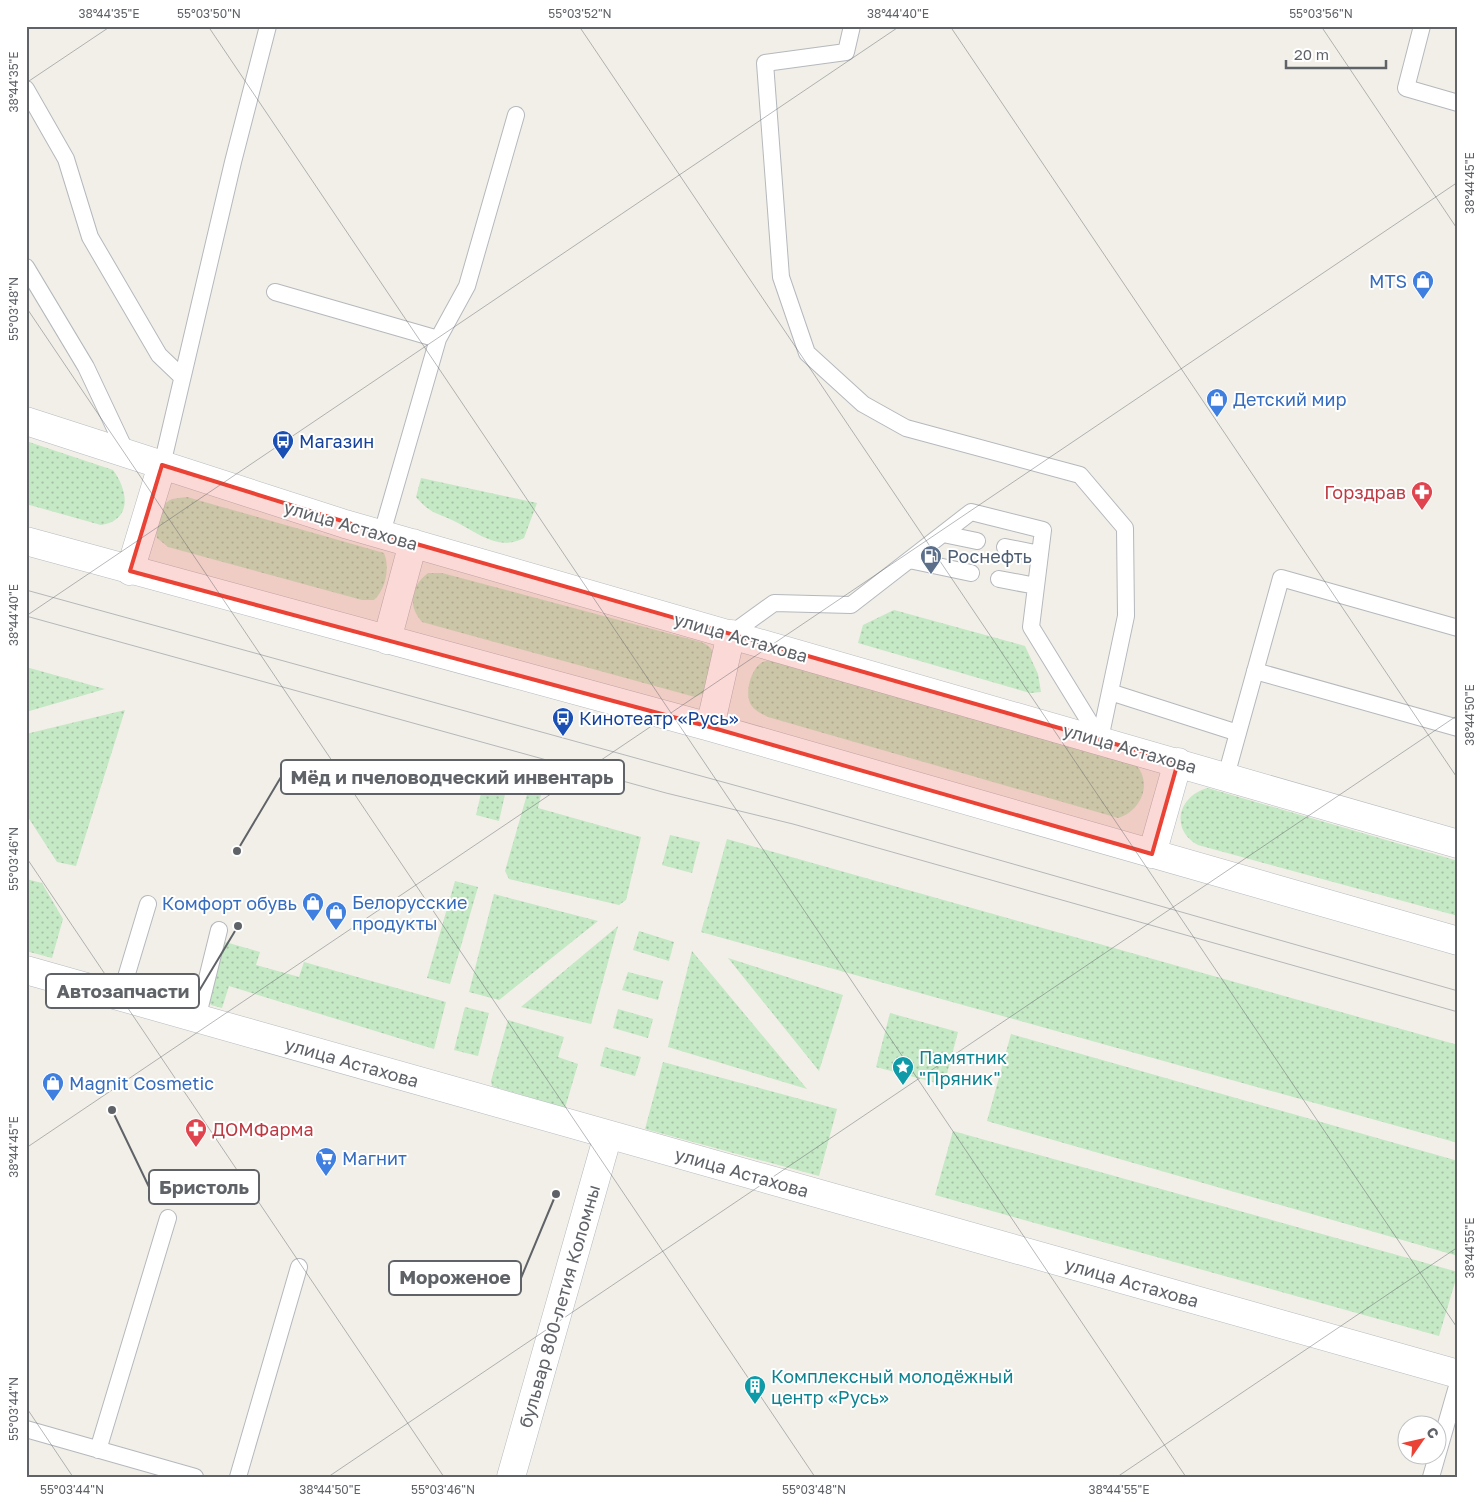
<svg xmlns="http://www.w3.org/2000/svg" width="1484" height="1503" viewBox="0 0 1484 1503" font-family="'Golos Text',sans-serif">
<defs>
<pattern id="grass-dots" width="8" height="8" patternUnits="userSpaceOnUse" patternTransform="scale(1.25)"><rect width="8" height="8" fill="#c5e8c5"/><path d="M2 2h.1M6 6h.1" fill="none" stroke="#a3c0a4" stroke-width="1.8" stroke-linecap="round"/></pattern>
</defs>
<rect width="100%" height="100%" fill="#f1efe8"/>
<path fill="url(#grass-dots)" d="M26 441 113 470C128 490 133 520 101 525L26 504Z
M421 478 537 503 524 538C499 551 479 534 458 523 439 513 431 515 416 497Z
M187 497 384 553C390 567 386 589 374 600H362L168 547 157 538C154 525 157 507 170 500 174 498 182 498 187 497Z
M428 573H442L701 642C725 651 711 676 704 693L695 697 422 622C407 605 411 586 428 573Z
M894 610 1025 646 1038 674 1041 692 1030 693 858 643 863 625Z
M773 659 1137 766C1153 786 1139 812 1118 818L768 717C762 714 753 710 750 703 745 691 751 670 761 663 764 661 770 660 773 659Z
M26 667 105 689 26 712Z
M125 710 76 866 57 862 26 814V734Z
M483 785 506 790 499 821 476 815Z
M1208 788 1458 861V916L1198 845C1169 829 1179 795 1208 788Z
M528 791 541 795 538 808 641 837 626 900 619 905 509 879 505 871Z
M670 835 700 842 692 873 662 865Z
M727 839 1458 1045V1143L701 932Z
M26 879 42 883 63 919 52 958 26 951Z
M455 881 478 887 450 984 427 978Z
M494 894 598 921 499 1000 469 992Z
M618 926 591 1024 521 1007Z
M639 931 674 942 669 961 633 950Z
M225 942 260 952 256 965 299 977 304 962 446 1002 434 1049 229 986 222 1008 211 1005 207 998Z
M692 951 807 1089 668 1047Z
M728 958 843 995 819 1071Z
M628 972 663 981 658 1000 622 990Z
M465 1007 489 1013 478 1056 454 1050Z
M618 1009 653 1019 648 1038 613 1028Z
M890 1013 958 1032 944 1085 876 1067Z
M508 1020 564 1037 558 1057 578 1064 565 1108 492 1086 491 1081Z
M1011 1034 1458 1161V1256L987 1121Z
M605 1047 641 1057 635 1076 600 1066Z
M663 1062 837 1109 819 1176 645 1129Z
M953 1131 1458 1272 1439 1336 935 1195Z"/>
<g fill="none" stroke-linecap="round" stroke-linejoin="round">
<g stroke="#b5b8bc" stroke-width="18">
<path id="lane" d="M852 26 846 52 765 63 781 277 807 353 863 404 906 428 1080 475 1125 528 1126 616 1100 739
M1422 26 1406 88 1458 103
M26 89 66 159 90 237 159 355 182 377
M26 267 86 367 127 454
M275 292 438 339
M162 465 233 162 268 26
M382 533 438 339 467 286 516 115
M943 534 977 541
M1005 547 1040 554
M909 560 971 573
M999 579 1036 586
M731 634 774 603 851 605 971 512 1043 530 1031 627 1100 739
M1255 671 1458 728
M1110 692 1238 733
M1226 776 1281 578 1458 628
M120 997 148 904
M197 1019 219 930
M26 1429 195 1477
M98 1450 168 1218
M238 1477 299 1267
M1431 1477 1458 1383"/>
</g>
<g stroke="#b5b8bc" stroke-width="29">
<path id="street" d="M511 1477 608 1135"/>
</g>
<g stroke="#b6babf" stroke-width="29">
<path id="secondary" d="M26 421 345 524 1458 844
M26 541 710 727 1458 941
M130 571 162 465
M387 640 413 543
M710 727 731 634
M1152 854 1178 762
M26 970 1458 1374"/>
</g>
<use href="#lane" stroke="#fff" stroke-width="16"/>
<use href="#street" stroke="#fff" stroke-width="28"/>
<use href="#secondary" stroke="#fff" stroke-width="28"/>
<path stroke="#b6b7b8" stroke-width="1" d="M26 590 810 806 1458 991
M26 616 666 793 793 824 1458 1012"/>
</g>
<path fill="#ea4335" fill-opacity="0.2" stroke="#ea4335" stroke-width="4" stroke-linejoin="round" d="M162 465 413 543 1178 762 1152 854 710 727 130 571Z"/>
<path fill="none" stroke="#5f6368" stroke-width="1" stroke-opacity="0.45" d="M208 26 1186 1477M579 26 1458 1329M950 26 1458 779M1321 26 1458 230M26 83 111 26M26 307 815 1477M26 616 900 26M26 857 444 1477M26 1148 1458 182M26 1407 73 1477M328 1477 1458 715M1117 1477 1458 1247"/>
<defs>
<g id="shop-pin" transform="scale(1.125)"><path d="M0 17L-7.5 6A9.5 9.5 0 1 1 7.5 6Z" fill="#3f7fe0" stroke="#fff"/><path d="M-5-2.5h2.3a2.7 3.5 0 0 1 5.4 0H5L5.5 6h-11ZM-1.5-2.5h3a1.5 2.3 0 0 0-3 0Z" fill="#fff"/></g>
<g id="bus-pin" transform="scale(1.125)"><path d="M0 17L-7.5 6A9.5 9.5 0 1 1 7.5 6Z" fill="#1a4fb4" stroke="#fff"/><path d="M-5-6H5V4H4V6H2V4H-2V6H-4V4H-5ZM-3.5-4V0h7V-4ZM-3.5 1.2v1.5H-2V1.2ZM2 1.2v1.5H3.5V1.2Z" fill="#fff"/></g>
<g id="pharmacy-pin" transform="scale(1.125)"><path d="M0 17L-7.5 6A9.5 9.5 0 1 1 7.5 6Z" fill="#e0444e" stroke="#fff"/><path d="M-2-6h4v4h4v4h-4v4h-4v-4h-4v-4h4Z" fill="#fff"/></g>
<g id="fuel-pin" transform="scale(1.125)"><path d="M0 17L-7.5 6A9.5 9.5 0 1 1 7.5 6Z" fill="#5c6f8a" stroke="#fff"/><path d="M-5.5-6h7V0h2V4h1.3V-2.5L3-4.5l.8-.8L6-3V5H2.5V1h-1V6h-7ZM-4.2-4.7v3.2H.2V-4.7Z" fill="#fff"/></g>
<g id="sight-pin" transform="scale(1.125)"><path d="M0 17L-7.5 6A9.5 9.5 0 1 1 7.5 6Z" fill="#0f9aa8" stroke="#fff"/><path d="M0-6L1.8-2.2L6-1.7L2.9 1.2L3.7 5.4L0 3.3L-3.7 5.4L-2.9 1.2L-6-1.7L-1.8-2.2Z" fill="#fff"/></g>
<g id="supermarket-pin" transform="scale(1.125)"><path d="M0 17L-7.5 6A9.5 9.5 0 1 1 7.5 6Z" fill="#3f7fe0" stroke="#fff"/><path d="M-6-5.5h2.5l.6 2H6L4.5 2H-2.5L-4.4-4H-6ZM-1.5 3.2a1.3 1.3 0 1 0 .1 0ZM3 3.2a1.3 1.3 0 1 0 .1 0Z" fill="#fff"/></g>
<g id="building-pin" transform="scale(1.125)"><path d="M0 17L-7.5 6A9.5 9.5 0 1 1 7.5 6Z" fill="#0f9aa8" stroke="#fff"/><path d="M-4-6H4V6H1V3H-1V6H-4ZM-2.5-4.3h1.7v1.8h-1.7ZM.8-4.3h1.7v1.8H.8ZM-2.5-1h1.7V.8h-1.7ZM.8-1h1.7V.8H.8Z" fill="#fff"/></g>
</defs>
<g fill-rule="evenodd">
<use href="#shop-pin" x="1423" y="281"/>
<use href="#shop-pin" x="1217" y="399"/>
<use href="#bus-pin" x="283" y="441"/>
<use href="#pharmacy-pin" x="1422" y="492"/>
<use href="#fuel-pin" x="931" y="556"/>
<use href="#bus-pin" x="563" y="718"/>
<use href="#shop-pin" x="313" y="903"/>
<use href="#shop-pin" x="336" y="912"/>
<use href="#sight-pin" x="903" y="1067"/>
<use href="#shop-pin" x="53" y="1083"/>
<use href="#pharmacy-pin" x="196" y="1129"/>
<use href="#supermarket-pin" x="326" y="1158"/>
<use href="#building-pin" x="755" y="1386"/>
</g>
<g text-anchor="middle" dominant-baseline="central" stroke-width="4" stroke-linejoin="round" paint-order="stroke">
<g font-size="18" fill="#366cbe" stroke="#fff" text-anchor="start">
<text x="1407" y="281" text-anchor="end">MTS</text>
<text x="1233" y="399">Детский мир</text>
<text x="352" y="902">Белорусские<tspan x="352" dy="21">продукты</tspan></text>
<text x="297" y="903" text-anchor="end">Комфорт обувь</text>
<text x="69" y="1083">Magnit Cosmetic</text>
<text x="342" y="1158">Магнит</text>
</g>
<g font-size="18" fill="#164399" stroke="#fff" text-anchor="start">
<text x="299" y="441">Магазин</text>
<text x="579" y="718">Кинотеатр «Русь»</text>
</g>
<g font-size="18" fill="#be3a42" stroke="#fff" text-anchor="end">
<text x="1406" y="492">Горздрав</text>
<text x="212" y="1129" text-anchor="start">ДОМФарма</text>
</g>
<g font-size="18" fill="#5f6368" stroke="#fff">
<text transform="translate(351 525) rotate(16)">улица Астахова</text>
<text transform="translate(741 637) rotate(16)">улица Астахова</text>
<text transform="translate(1130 748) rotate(16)">улица Астахова</text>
<text transform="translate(352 1062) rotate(16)">улица Астахова</text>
<text transform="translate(742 1172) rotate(16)">улица Астахова</text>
<text transform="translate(1132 1282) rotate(16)">улица Астахова</text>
<text transform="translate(559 1306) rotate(-74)">бульвар 800-летия Коломны</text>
</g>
<g font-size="18" fill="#4e5e75" stroke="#fff" text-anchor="start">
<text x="947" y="556">Роснефть</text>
</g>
<g font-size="18" fill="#0d838f" stroke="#fff" text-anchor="start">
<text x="919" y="1057">Памятник<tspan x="919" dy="21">"Пряник"</tspan></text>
<text x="771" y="1376">Комплексный молодёжный<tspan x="771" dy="21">центр «Русь»</tspan></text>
</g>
</g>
<path fill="none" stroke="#5f6368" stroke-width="2" d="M237 851L281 777M238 926L199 991M112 1110L149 1187M556 1194L521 1278"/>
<g fill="#5f6368" stroke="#fff" stroke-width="2">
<circle cx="237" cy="851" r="5"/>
<circle cx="238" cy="926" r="5"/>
<circle cx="112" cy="1110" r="5"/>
<circle cx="556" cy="1194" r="5"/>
</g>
<g fill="#fff" stroke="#5f6368" stroke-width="2">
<rect x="281" y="760" width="343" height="34" rx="5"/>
<rect x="46" y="974" width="153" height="34" rx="5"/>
<rect x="149" y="1170" width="110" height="34" rx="5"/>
<rect x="389" y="1261" width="132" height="34" rx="5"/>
</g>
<g font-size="19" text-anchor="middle" font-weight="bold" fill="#5f6368">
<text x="452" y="784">Мёд и пчеловодческий инвентарь</text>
<text x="123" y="998">Автозапчасти</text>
<text x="204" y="1194">Бристоль</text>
<text x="455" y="1284">Мороженое</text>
</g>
<rect width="1484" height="1503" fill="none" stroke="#ffffff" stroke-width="55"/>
<g transform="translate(1422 1440) rotate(56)"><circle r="24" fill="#ffffff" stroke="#bfc1c3"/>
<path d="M0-4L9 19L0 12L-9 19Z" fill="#ea4335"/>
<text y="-8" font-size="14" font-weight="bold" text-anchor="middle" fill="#5f6368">С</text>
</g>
<path d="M1286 60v8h100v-8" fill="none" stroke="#5f6368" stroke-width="2.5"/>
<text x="1294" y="60" font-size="15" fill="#5f6368" stroke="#ffffff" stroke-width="4" paint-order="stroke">20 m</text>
<rect x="28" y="28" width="1428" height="1448" fill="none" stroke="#5f6368" stroke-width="2"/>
<g font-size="12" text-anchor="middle" fill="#5f6368">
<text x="109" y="18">38°44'35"E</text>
<text x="209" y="18">55°03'50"N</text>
<text x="580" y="18">55°03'52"N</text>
<text x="898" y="18">38°44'40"E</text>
<text x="1321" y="18">55°03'56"N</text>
<text transform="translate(14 82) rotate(-90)" y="4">38°44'35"E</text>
<text transform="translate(1470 183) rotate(-90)" y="4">38°44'45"E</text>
<text transform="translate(14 309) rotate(-90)" y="4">55°03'48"N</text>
<text transform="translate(14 615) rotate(-90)" y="4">38°44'40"E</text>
<text transform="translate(1470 715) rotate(-90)" y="4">38°44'50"E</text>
<text transform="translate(14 859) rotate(-90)" y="4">55°03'46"N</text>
<text transform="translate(14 1147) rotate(-90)" y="4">38°44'45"E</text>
<text transform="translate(1470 1248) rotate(-90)" y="4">38°44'55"E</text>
<text transform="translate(14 1409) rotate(-90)" y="4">55°03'44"N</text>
<text x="72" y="1494">55°03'44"N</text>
<text x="330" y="1494">38°44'50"E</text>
<text x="443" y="1494">55°03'46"N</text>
<text x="814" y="1494">55°03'48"N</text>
<text x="1119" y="1494">38°44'55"E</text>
</g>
</svg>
